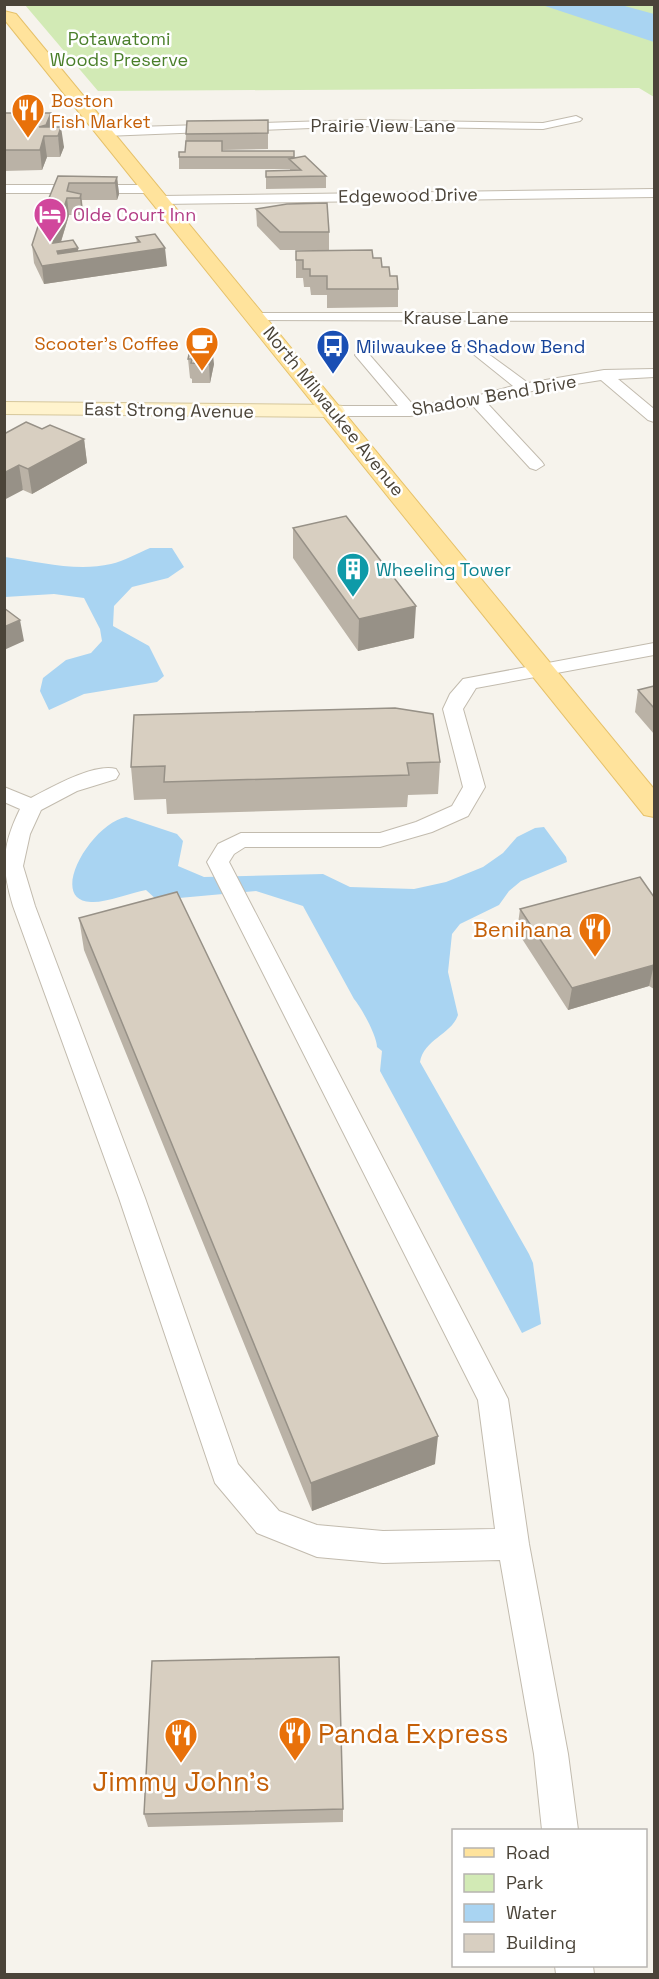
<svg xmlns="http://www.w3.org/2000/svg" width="659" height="1979" viewBox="0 0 659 1979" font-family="'Space Grotesk',sans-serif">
<rect width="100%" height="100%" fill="#f6f3ec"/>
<path fill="#d2eab5" d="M25 5H654V97L639 88 98 91Z"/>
<path fill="#a9d4f2" d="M542 5H621L654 14V42Z
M150 548H172L184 567 168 578 132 587 114 606 113 626 149 646 164 676 157 682 84 694 49 710 40 691 43 678 66 660 91 653 102 641 100 629 84 598 54 594 5 597V557C39 562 77 572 111 564 124 561 138 553 150 548Z
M126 817 177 834 183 841 178 866 204 877 323 874 350 887 414 889 446 882 483 867 503 853 517 837 535 828 544 827 566 857 567 862 521 881 509 891 499 905 460 924 452 934 448 972 458 1015C451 1035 424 1039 420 1062L529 1254 533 1263 541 1324 522 1333 380 1071 382 1051 377 1047C377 1036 361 1007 354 999L303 906 256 891 157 900 146 890C131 893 105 903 91 902 46 900 92 823 126 817Z"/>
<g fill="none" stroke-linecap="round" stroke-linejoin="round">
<g stroke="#c2bbae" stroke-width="2">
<path id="street" d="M576 116 582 119 580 121 543 129 361 126 105 136 99 132 105 128 361 120 543 123Z
M4 185H152L158 189 152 193H4Z
M654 189V197L161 204 155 200 161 196Z
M257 313H654V321L252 320V314Z
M472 342 528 383 604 370 654 369V377L618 379 654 409V422L648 420 601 380 526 392 487 403 542 462 544 465 536 470 530 468 473 406 410 416H334L326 411 334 406H398L355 355 362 351 367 352 414 406 476 396 513 386 467 349 465 346 467 343Z
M654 643V655L476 688 463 709 485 787 468 816 432 832 380 847H245L234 854 229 862 508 1399 529 1544 568 1754 578 1830H542L534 1754 500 1560 383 1563 317 1557 257 1533 215 1483 119 1198 13 906C1 866 2 846 20 809L4 802V787L31 798C52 787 94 763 116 769L119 774 116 779 77 791 41 810 30 834 23 866 35 906 145 1198 238 1464 279 1511 317 1525 383 1531 495 1529 478 1400 207 862 218 844 241 833H380L416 822 452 806 463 787 443 709 450 694 463 679Z
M555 1966H593L594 1974H556Z"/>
</g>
<g stroke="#d6c79b" stroke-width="2">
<path id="secondary" d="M4 402 334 405 342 406 345 411 342 416 334 417 4 414Z"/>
</g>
<g stroke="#e6c16a" stroke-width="2">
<path id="primary" d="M4 11 16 14 654 789V817L644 815 4 19Z"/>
</g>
<use href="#street" fill="#fff" fill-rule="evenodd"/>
<use href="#secondary" fill="#fff3cd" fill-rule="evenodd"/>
<use href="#primary" fill="#ffe39c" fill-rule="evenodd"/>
</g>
<path fill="#bab2a6" d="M4 113H51L52 127 64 147 60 157H47L42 170 4 171Z
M268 120V149L223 150V151L294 157V158L326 176V188L266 189V171H290V169H179V157L185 152 186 134Z
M58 176 117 177 119 194 117 200H82L83 212 82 215H69L61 242 78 251 137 243 136 237 167 266 44 284 34 263 32 245 45 217 50 204 49 198Z
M256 209 329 232V250H280L257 226Z
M296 251 373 258 390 276 398 289V307L327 308V295H311L310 287H304L303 278H296Z
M188 359 214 364 210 383H192V379L190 378Z
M42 429 84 439 87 463 32 494 23 490 4 434Z
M293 528 414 638 358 651 293 558Z
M654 686V734L635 712 638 690Z
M134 715 440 762 438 794 408 795 407 807 167 814 166 799 134 800 131 767Z
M654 897V989L649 986 568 1010 517 931 520 909Z
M79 918 435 1464 312 1511 84 950Z
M343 1809V1822L148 1827 144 1814Z"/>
<path fill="#979187" d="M51 113 53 133 44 136 47 157 42 170 40 150 39 127Z
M61 127 64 147 60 157 58 136Z
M117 177 119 194 117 200 115 183Z
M81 194 83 212 82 215 80 198Z
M67 198 69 215 58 251 78 248 79 260 165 248 167 266 44 284 42 266 53 243Z
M212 345 214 364 210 383 209 364Z
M84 439 87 463 32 494 28 469Z
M19 465 23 490 4 500V473Z
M416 606 414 638 358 651 359 619Z
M20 620 24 641 4 650V627Z
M654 965 649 986 568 1010 572 988Z
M438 1436 435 1464 312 1511 311 1483Z"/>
<path fill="#d8cfc1" stroke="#979187" stroke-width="1.5" d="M4 113H51L46 125 39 127H61L58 136H44L40 150H4Z
M268 120V133L186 134 187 121Z
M186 141H222V151H294V157H179V152H185Z
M305 156 326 176 266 177V171L301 170 289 159Z
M58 176 117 177 115 183H69L67 191 81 194 80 198H67L53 243 73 240 78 248 57 251 58 254 140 242 136 237 155 234 165 248 42 266 32 245 41 217H45L51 198H49Z
M327 203 329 232H280L256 209 287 204Z
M372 250 373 258H381L382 267H389L390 276H397L398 289H327V276H310V269H303V260H296V251Z
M212 345 209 364 191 363 192 359H188L191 346Z
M26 422 42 429 50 425 84 439 28 469 19 465 4 473V434Z
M346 516 416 606 359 619 293 528Z
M4 608 20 620 4 627Z
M654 686V708L638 690Z
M395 708 433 714 440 762 407 763 409 775 164 782 165 766 131 767 134 715Z
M640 877 654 897V965L572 988 520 909Z
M177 892 438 1436 311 1483 79 918Z
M339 1657 343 1809 144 1814 152 1661Z"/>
<defs>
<g id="restaurant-pin" transform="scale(1.725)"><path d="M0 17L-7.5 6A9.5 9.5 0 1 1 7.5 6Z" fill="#e8710a" stroke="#fff"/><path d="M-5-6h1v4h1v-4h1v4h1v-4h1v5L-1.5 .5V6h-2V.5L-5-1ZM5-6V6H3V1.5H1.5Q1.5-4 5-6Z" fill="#fff"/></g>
<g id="hotel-pin" transform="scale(1.725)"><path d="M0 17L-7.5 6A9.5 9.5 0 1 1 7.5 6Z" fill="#d1479c" stroke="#fff"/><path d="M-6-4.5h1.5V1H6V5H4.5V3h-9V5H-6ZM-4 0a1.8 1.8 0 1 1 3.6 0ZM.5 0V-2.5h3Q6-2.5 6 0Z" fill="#fff"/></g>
<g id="cafe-pin" transform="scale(1.725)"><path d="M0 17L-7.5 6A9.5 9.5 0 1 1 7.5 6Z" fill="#e8710a" stroke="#fff"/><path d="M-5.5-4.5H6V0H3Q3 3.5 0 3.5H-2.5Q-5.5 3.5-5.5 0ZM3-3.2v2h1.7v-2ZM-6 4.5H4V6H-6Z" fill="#fff"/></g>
<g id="bus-pin" transform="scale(1.725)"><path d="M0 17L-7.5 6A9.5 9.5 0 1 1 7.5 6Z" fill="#1a4fb4" stroke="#fff"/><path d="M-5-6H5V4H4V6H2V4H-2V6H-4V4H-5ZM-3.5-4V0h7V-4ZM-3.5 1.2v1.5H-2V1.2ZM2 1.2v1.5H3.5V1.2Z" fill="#fff"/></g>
<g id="building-pin" transform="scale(1.725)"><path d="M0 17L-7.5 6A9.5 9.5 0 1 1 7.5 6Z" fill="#0f9aa8" stroke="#fff"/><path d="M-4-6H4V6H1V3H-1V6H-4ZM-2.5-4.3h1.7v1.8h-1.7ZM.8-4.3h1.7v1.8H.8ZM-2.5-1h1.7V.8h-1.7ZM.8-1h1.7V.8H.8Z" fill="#fff"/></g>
</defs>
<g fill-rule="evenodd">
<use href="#restaurant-pin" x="28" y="110"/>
<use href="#hotel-pin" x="50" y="214"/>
<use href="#cafe-pin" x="202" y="343"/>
<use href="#bus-pin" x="333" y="346"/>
<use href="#building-pin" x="353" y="569"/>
<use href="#restaurant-pin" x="595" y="929"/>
<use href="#restaurant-pin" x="295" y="1733"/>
<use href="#restaurant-pin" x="181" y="1735"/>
</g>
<g text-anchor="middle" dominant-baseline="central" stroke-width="5" stroke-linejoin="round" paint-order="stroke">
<g font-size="18" fill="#4a7f2a" stroke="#fff">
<text x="119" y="38">Potawatomi<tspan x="119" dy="21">Woods Preserve</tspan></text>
</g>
<g font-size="18" fill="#c56008" stroke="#fff" text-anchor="start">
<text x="51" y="100">Boston<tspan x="51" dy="21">Fish Market</tspan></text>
<text x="179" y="343" text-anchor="end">Scooter's Coffee</text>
</g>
<g font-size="18" fill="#4b4439" stroke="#fff">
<text x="383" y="125">Prairie View Lane</text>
<text transform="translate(408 195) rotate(-1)">Edgewood Drive</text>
<text x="456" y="317">Krause Lane</text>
<text transform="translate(494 395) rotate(-10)">Shadow Bend Drive</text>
<text transform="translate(169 410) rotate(1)">East Strong Avenue</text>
<text transform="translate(334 411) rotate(51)">North Milwaukee Avenue</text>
</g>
<g font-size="18" fill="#b23c85" stroke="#fff" text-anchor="start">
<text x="73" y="214">Olde Court Inn</text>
</g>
<g font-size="18" fill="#164399" stroke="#fff" text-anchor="start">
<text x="356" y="346">Milwaukee &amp; Shadow Bend</text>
</g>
<g font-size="18" fill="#0d838f" stroke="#fff" text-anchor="start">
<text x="376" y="569">Wheeling Tower</text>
</g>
<g font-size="22" fill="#c56008" stroke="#fff" text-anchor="end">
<text x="572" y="929">Benihana</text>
</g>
<g font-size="27" fill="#c56008" stroke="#fff" text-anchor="start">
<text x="318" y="1733">Panda Express</text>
<text x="181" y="1781" text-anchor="middle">Jimmy John's</text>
</g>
</g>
<rect width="659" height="1979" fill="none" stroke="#4b4439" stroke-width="12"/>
<rect x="452" y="1829" width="195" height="138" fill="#ffffff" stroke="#b7b4b0" stroke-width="1.5"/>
<rect x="464" y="1848" width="30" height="9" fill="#ffe39c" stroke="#b7b4b0" stroke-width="1.5"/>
<text x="506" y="1859" font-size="18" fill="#4b4439">Road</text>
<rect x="464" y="1874" width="30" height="18" fill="#d2eab5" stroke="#b7b4b0" stroke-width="1.5"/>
<text x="506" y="1889" font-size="18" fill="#4b4439">Park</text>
<rect x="464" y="1904" width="30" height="18" fill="#a9d4f2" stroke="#b7b4b0" stroke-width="1.5"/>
<text x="506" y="1919" font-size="18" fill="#4b4439">Water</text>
<rect x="464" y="1934" width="30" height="18" fill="#d8cfc1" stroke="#b7b4b0" stroke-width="1.5"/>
<text x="506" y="1949" font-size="18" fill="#4b4439">Building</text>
</svg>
